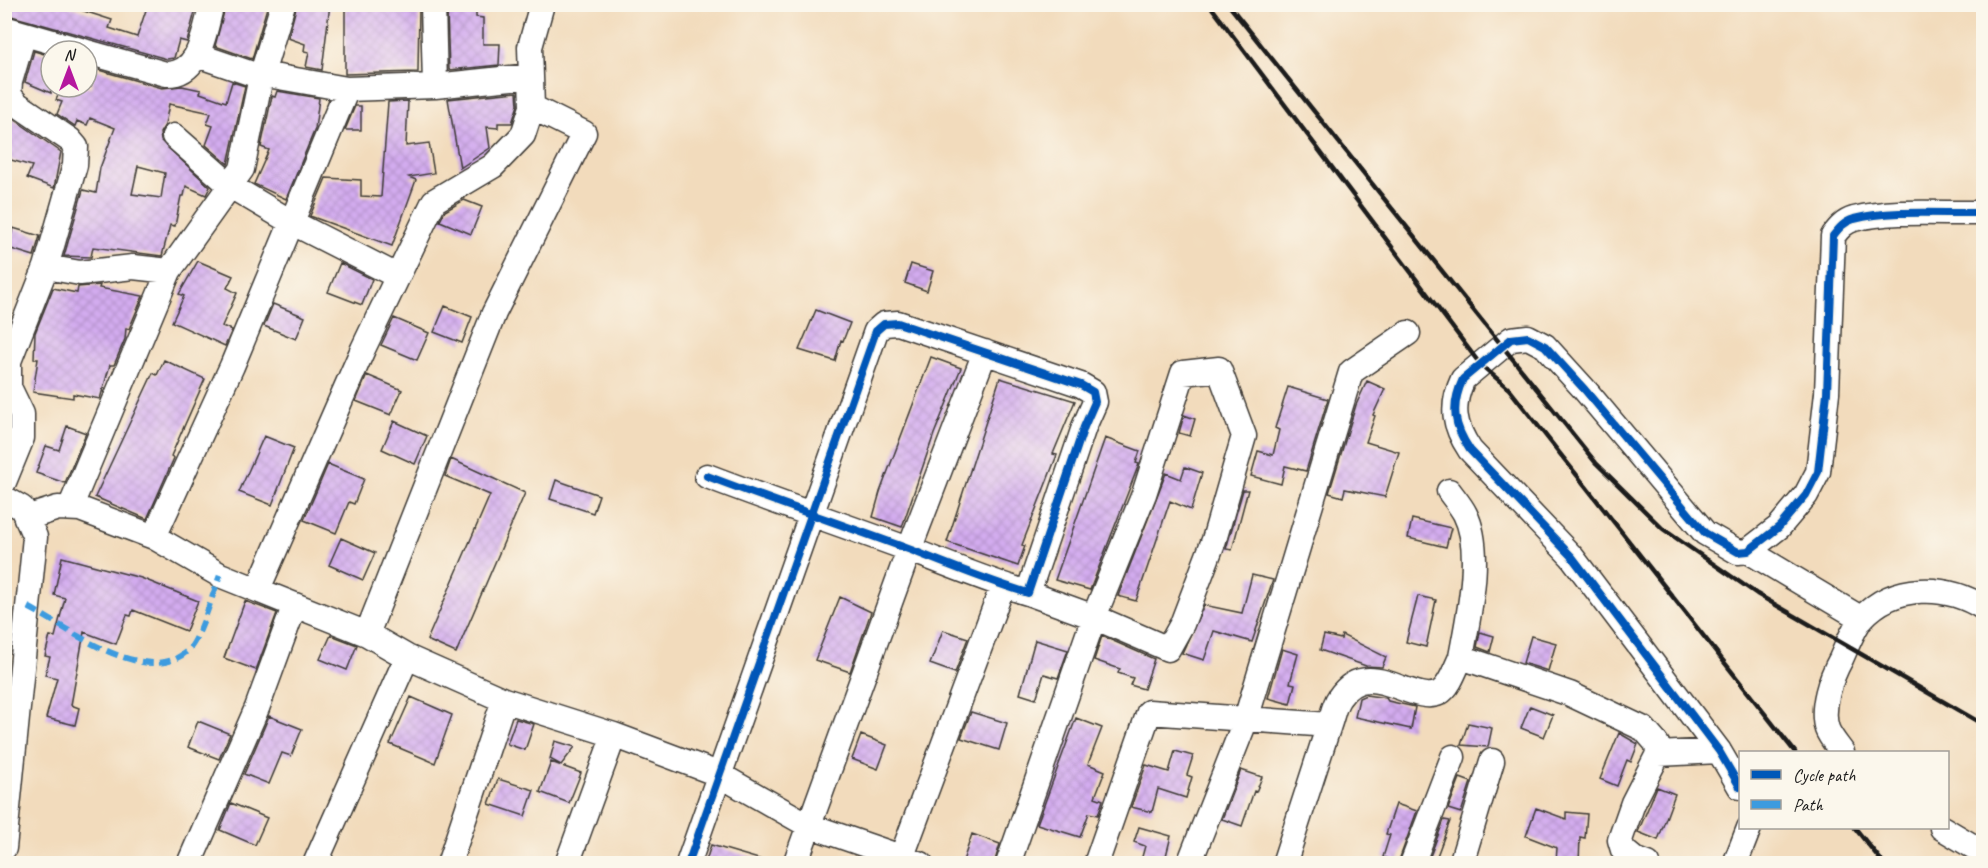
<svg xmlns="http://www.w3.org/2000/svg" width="1988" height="868" viewBox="0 0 1988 868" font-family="Caveat,sans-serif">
<defs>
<pattern id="building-cross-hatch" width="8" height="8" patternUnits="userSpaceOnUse" patternTransform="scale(1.5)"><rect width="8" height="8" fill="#d3acef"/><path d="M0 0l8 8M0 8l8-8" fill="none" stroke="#b593cc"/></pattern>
</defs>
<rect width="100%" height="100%" fill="#fbf7ec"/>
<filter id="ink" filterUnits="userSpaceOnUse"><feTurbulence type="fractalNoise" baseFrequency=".0167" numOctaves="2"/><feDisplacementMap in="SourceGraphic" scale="12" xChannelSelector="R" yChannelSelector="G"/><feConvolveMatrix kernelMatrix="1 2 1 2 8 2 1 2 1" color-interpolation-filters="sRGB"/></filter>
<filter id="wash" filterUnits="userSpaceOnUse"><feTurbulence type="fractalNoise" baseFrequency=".008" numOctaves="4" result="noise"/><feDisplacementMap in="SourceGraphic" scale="24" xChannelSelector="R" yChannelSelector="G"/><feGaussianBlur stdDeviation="1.35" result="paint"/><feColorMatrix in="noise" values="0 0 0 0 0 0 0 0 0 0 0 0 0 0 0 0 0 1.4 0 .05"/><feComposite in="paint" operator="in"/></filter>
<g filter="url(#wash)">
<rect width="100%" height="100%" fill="#f2dbbc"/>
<g id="blocks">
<path fill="url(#building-cross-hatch)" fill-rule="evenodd" d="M4 4H62L112 20 109 28 137 37 148 4H197L187 42 179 40 174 58 167 59 4 14Z
M226 4H268L252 59 215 46Z
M297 4H330L322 70 306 67 309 52 304 51 305 44 288 38Z
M345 4 419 6 418 72 345 74Z
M450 4H476V17L483 18V44H500L499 65 449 70 447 10Z
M34 51 51 56V93L25 82Z
M95 69 162 88 182 86 201 90 200 93 226 102 232 82 245 86 228 164 206 145 213 126 207 124 211 113 169 104 165 125 160 133 161 141 210 187 206 195 186 186 184 196H181L175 226 170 225 162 256 93 247 91 257 64 256 83 190 96 193 100 168 115 128 90 118 87 125 77 121 75 126 57 114 62 102 56 100 62 87H91ZM138 166 165 173 161 198 132 194Z
M277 91 319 98 315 129 286 199 254 184 269 150 261 147 272 96 275 97Z
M517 92 518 105 512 123H498V128L487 127 490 148 460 168 448 99Z
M408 101 406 146 429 143 434 173 409 177 416 180 392 246 310 216 326 178 361 180V196L381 197 388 102Z
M355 106H361V130H345Z
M8 115 61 152 54 188 27 178 32 166 4 158V127Z
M464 200 482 207 471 234 440 221 445 211Z
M13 228 40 236 34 256 8 248Z
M198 261 233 276 227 288 237 293 222 326 232 330 225 346 172 322 184 296 179 294Z
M340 263 372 279 362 305 328 292Z
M911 264 933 271 927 291 905 283Z
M100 285 99 288 143 296 129 329 126 328 125 339 114 365H110L100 399 73 394V398L33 392 38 359H34L35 333 53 288 77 293 78 287Z
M273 304 305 317 296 339 264 326Z
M445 306 472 317 462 343 434 332Z
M816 310 850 323 843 341 841 340 835 361 799 350Z
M394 318 429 333 417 360 381 345Z
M931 357 961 368 934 434 902 527 873 517 880 492Z
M164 360 205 379 171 456 174 458 147 519 95 497 153 373 157 375Z
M367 375 402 390 391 415 356 401Z
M1000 378 1075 401 1053 454 1057 455 1022 545 1025 546 1018 566 947 542Z
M1367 381 1385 389 1373 415 1375 416 1366 442 1399 452 1385 497 1345 489 1343 497 1329 493 1356 405Z
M1288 387 1328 399 1306 471 1285 466 1281 484 1251 476 1258 451 1273 455 1279 430 1275 428Z
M1184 415 1195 419 1190 436 1179 433Z
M394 421 427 436 415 464 382 449Z
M67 426 86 433 65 483 36 473 46 446 59 450Z
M264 436 294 448 272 505 239 492Z
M1105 438 1140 451 1136 463 1139 464 1090 590 1055 580Z
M451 459 525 493 456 653 427 640 490 495 445 476Z
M328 464 364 479 354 504 349 502 336 533 304 520Z
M1185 467 1202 473 1191 510 1170 501 1136 601 1118 596 1166 473 1181 479Z
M556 480 599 495 593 513 550 499Z
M1243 490H1248L1232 550 1226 549Z
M1412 519 1451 528 1446 547 1408 538Z
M341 538 375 553 363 580 329 565Z
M62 557 141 578 198 601 186 631 133 610 131 616 127 615 116 644 84 632 71 705 79 708 75 725 46 718 57 678 45 675 50 657 45 656 50 636 55 637 65 598 54 595Z
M1252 575 1273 580 1252 642 1214 631 1204 660 1182 653 1204 605 1242 613Z
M1418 596 1436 600 1426 647 1406 642Z
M840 597 871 612 850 672 815 660Z
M245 601 277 613 256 670 224 658Z
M943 630 968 638 955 673 930 664Z
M1480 632 1494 636 1490 652 1477 647Z
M331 635 357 645 347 670 320 659Z
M1324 635 1341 639 1342 635 1386 657 1382 667 1366 666 1320 650Z
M1102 636 1154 659 1144 689 1130 685 1133 678 1118 673 1120 669 1094 660Z
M1531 636 1556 643 1548 671 1523 663Z
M1035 640 1068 650 1058 678 1044 674 1036 699 1020 694Z
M1282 649 1298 654 1290 683 1295 684 1290 704 1268 698Z
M1366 695 1386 698 1388 701 1415 707 1411 729 1355 717 1359 698Z
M411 697 452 715 435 763 390 744Z
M1530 706 1553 715 1544 737 1521 728Z
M971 712 1007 723 999 750 961 738Z
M269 716 302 729 291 756 282 753 269 784 244 774Z
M1076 718 1102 728 1088 764 1105 771 1095 797 1103 800 1098 815 1089 813 1080 837 1037 824Z
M516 719 534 724 525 750 507 744Z
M198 721 230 734 219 759 188 747Z
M1468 723 1492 728 1488 747 1461 745Z
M1619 733 1638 744 1631 762 1627 760 1617 786 1600 779Z
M861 735 887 745 878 769 852 759Z
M555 741 575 747 561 765 550 759Z
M1175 751 1193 756 1187 775 1192 777 1186 798 1158 789 1152 812 1131 807 1146 765 1169 772Z
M551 762 581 773 569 803 540 792Z
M1241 770 1262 777 1256 792 1254 791 1242 826 1222 819Z
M1460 778 1471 782 1461 813 1448 809Z
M498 779 534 790 525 816 489 804Z
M1657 787 1675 794 1658 840 1638 832Z
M231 803 267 818 255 845 220 830Z
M1396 804 1417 811 1398 863 1383 857 1390 835 1386 834Z
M1536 808 1566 819V812L1587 814 1585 838 1580 837 1579 863 1556 862 1557 848 1526 836Z
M1444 820 1450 821 1434 864H1427Z
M1139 827 1171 836 1164 864H1140L1145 846 1134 842Z
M972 834 1000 844 994 864H962Z
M711 845 762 860 761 864 706 861Z"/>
</g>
</g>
<g filter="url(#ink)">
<use href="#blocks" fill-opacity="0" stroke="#3c3934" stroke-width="1.5"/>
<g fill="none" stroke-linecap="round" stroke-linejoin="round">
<g stroke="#3c3934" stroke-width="27">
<path id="minor" d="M283 4 261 77 273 76 347 89 435 86 433 4
M4 28 84 51
M87 52 166 74C201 75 204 31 212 4
M435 86 530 76
M174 136 232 187 291 222 397 276
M46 267 80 273 133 267 169 271
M4 482 22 438V414L9 387V361L46 267 75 165 76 147 70 140 17 104 9 95 10 82 24 34
M1449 491C1454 498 1461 506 1465 514 1484 551 1468 618 1461 657L1570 694 1644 729 1657 744 1658 754 1633 803 1620 840 1623 850 1634 859 1648 864
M4 498 22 508 35 537 4 848
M70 508 169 271 242 169 261 77 197 55
M26 518 58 508 80 509 154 537 220 575 367 634 407 657 504 700 614 735 718 774 808 825 921 864
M154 537 232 366 347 89
M1748 551 1862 619
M258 589 363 349 434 201 493 166 523 135 532 107 530 47 542 4
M367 634 494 313 584 133 532 107
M1329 725C1332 717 1334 705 1339 698 1368 654 1412 706 1439 693 1450 687 1456 667 1461 657
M1842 752C1837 745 1830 737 1827 729 1820 708 1831 677 1841 659 1847 646 1853 629 1862 618 1894 583 1946 584 1984 608
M1658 754 1719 751
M1740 787 1719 751 1572 557 1470 450C1454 426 1450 407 1463 379L1511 339 1528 337 1545 346 1585 390 1705 533 1738 552 1748 551 1779 527 1806 495 1818 472 1827 393 1833 236C1839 228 1844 222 1854 219 1894 209 1942 214 1984 213
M1942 828 1984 853
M189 864 257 708 294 607
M315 864 407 657
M449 864 504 700
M567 864 614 735
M688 864 876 331 884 324 898 323 1081 385 1093 392 1095 402 1084 427 1028 593C988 581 949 565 911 550 843 525 775 502 707 476
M795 864 909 550 985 352
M899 864 1003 585
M1008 864 1094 617 1168 649 1182 624 1214 540 1244 436 1219 369 1183 373 1144 494 1094 617 1028 593
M1096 864 1149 712 1246 719 1351 372 1408 333
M1189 864 1246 719 1329 725 1284 864
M1412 864 1453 757
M1461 864 1492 761
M1735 864 1749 828"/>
</g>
<use href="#minor" stroke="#fff" stroke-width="24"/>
<path stroke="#1c1c1c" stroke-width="4.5" d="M1209 4 1480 364 1509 389 1795 752
M1228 4 1596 463 1663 529 1757 594 1984 725
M1855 828 1884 864"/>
<path stroke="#3c9bdf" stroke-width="6" stroke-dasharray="12 6" stroke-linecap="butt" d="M28 607C67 627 150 692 190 648 200 637 214 591 220 575"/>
<g stroke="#fbf7ec" stroke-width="11">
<path id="cycleway" d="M1740 787 1719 751 1572 557 1470 450C1454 426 1450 407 1463 379L1511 339 1528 337 1545 346 1585 390 1705 533 1738 552 1748 551 1779 527 1806 495 1818 472 1827 393 1833 236C1839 228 1844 222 1854 219 1894 209 1942 214 1984 213
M688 864 876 331 884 324 898 323 1081 385 1093 392 1095 402 1084 427 1028 593C988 581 949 565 911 550 843 525 775 502 707 476"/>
</g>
<use href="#cycleway" stroke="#0057b8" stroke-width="8"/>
</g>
</g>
<rect width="1988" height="868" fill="none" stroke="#fbf7ec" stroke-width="24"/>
<rect x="1739" y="751" width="210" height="78" fill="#fbf7ec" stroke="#a29f99" stroke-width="1.5"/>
<rect x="1751" y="770" width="30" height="9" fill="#0057b8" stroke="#a29f99" stroke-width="1.5"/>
<text x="1793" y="781" font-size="18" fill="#1c1c1c">Cycle path</text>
<rect x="1751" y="800" width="30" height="9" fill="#3c9bdf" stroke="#a29f99" stroke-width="1.5"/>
<text x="1793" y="811" font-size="18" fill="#1c1c1c">Path</text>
<g transform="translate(69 69)"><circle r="28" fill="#fbf7ec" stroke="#a29f99" stroke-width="1.5"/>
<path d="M0-4.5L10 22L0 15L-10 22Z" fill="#b5179e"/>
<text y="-9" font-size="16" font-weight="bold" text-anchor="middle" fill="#1c1c1c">N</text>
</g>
</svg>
